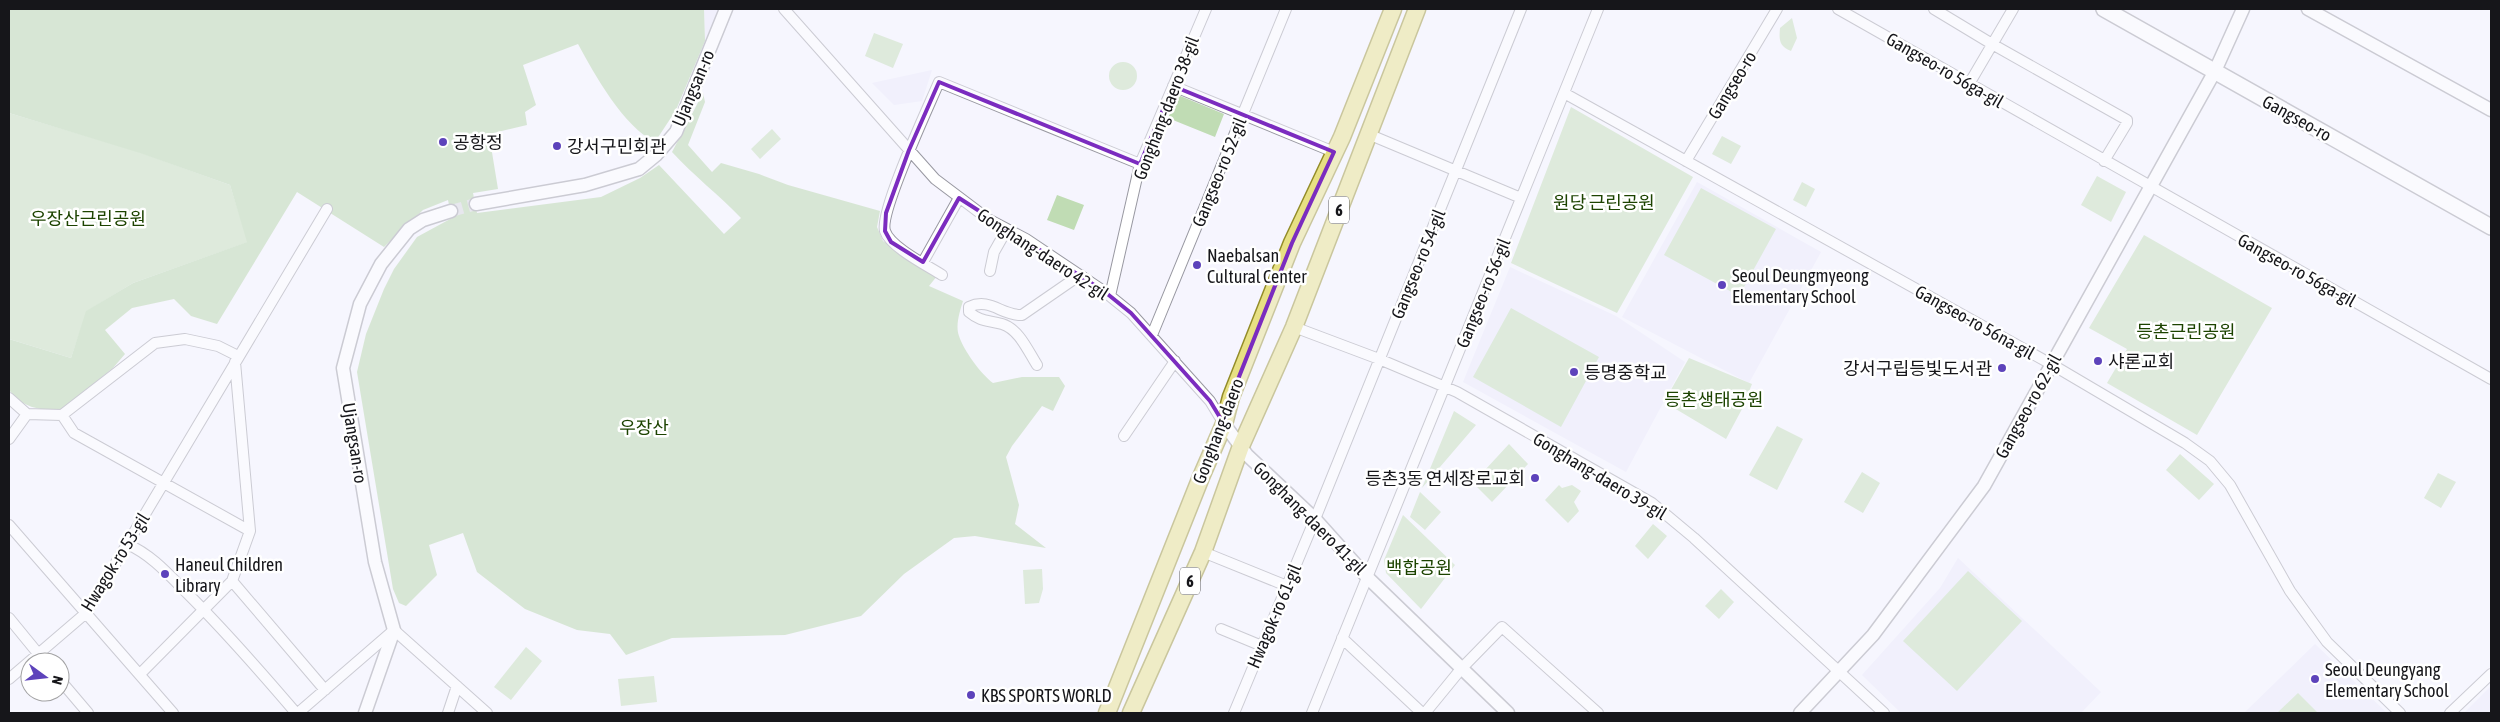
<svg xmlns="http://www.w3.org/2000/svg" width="2500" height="722" viewBox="0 0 2500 722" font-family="'Asap Condensed','Noto Sans KR',sans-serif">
<rect width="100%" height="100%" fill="#f6f5fe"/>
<path fill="#eae9fb" d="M704 9H719L705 41Z
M932 70 922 101 894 105 872 83Z
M1697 182 1821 252 1749 383 1622 317Z
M1510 267 1616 316 1685 362 1626 472 1463 382Z
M1958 558 2101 692 2081 713H1901L1862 675 1940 588Z
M2315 644 2387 713H2244Z
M2491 686V713H2464Z"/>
<path fill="#c0dcb4" d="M1792 18 1797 38 1791 51C1779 46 1779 40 1780 28Z
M874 33 903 44 893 68 865 56Z
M1109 76a14 14 0 1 1 28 0a14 14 0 1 1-28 0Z
M1178 95 1224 114 1215 137 1168 118Z
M1571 107 1693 177 1617 313 1511 263Z
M9 113 136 151 230 185 248 242 133 283 87 311 71 358 9 339Z
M772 129 781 139 760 159 751 149Z
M1722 136 1741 146 1731 164 1712 154Z
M2097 176 2126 192 2111 222 2081 205Z
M1802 182 1815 189 1806 207 1793 200Z
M1701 188 1776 229 1739 296 1664 255Z
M1057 195 1084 205 1074 230 1047 220Z
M2144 235 2272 308 2197 435 2107 383 2127 349 2089 328Z
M1511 308 1599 357 1561 427 1473 377Z
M1689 358 1752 384 1742 409 1726 439 1664 402Z
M1454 411 1476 425 1422 488Z
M1777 426 1803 439 1777 490 1749 475Z
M1509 444 1528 464 1492 502 1473 483Z
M2180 454 2214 484 2199 500 2166 470Z
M1862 472 1880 483 1863 513 1844 502Z
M2438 473 2456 482 2441 508 2424 498Z
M1559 485 1562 488 1572 485 1581 491 1574 502 1579 511 1568 523 1545 500Z
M1420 492 1441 512 1425 530 1410 517Z
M1403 515 1455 565 1421 609 1386 573 1384 560Z
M1653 524 1667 536 1648 559 1635 546Z
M1042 569 1043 589 1039 603 1025 604 1023 570Z
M1968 571 2022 621 1957 691 1903 641Z
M1721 589 1734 602 1719 619 1705 606Z
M526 647 542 661 511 700 494 687Z
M654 676 657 702 621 706 618 679Z
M2298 693 2318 713H2277Z"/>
<path fill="#b2d3a4" d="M9 9H704L705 41 676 110 655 142C623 126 595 75 578 44L523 65 536 105 525 112 527 125 489 134 498 189 473 193 477 213 601 197 640 178 659 165 724 234 741 218C719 195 694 176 672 152L703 93 705 102 688 145 712 172 721 163 759 174 788 185 880 211 877 227 883 241 937 276 929 286 963 301C960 311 955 325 959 336 964 351 981 374 993 383L1022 377H1059L1065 386 1053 411 1042 406 1012 446 1006 457 1019 505 1015 524 1046 548 975 536 954 538 904 574 861 616 785 635 672 638 626 655 610 634 577 630 525 609 477 572 463 533 429 545 437 575 406 606 399 603 393 589 357 372 366 334 384 289 394 269 417 237 452 218 448 200 423 210 384 247 297 192 217 324 191 316 174 299 132 308 105 330 125 354 113 368 59 412C37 408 24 409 9 390V339L71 358 86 311 133 283 247 242 230 185 140 153 9 113Z"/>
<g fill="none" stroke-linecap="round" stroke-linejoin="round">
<path stroke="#d4d4dc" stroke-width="12" stroke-dasharray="12 6" stroke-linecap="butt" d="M451 211 476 204"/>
<g stroke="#9898a1" stroke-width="12">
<path id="minor" d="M784 9 935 179 988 219 1026 239 1105 292 1131 313 1210 401 1224 424
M1838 9 2491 379
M1934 9 1992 44 2127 120V123L2104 161
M1969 84 2013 9
M1173 86 1334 152
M1564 93 2051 364 2185 443 2210 461 2230 485 2290 591 2327 642 2400 713
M1368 134 1521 198
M1686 161 1777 9
M923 262 959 198
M990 271 994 252 1007 229
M942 275C928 266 890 247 885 231 879 212 929 106 939 82L1140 164
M1110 296 1140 164 1206 9
M1294 327 1379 359 1457 392 1652 503 1694 538 1884 713
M1152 335 1286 9
M235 362 250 531 232 581 325 690
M1037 365C1028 351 1019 329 1002 324 987 320 981 322 969 312V307C990 297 1002 316 1022 315L1080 275
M9 398 27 414 62 415 74 433 250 531
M62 415 155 343 185 339 218 346 238 356
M1124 436 1175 361
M9 439 27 414
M9 525 173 713
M127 544C152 555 169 575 188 594 226 632 261 672 296 713
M1203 552 1287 586
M9 618 45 662
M1221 629 1262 646
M1342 638 1422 713
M140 674 232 581
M9 679 86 613 327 209
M60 680 88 713
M298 713 394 630 487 713
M448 713 457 686
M1234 713 1315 519 1521 9
M1312 713 1598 9
M1425 713 1461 669 1502 627 1598 713
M2450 713 2491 674"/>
</g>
<g stroke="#9898a1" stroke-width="15">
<path id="tertiary" d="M2308 9 2491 110
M476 204 585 185 639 169 656 155 676 132 726 9
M1224 424 1247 455 1315 519 1367 577 1508 713
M365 713 394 630 375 562 343 368 360 304 381 264 409 229 423 220 451 211
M1800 713 1873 635 1984 486 2215 71 2243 9"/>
</g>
<g stroke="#9898a1" stroke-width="18">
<path id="secondary" d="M2104 9 2491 227"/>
</g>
<g stroke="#938c29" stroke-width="19">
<path id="primary" d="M1107 713 1201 477 1224 424 1231 397 1292 243 1342 137 1393 9
M1131 713 1203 552 1241 446 1294 327 1417 9"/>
</g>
<use href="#minor" stroke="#fff" stroke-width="10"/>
<use href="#tertiary" stroke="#fff" stroke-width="12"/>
<use href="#secondary" stroke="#fff" stroke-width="15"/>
<use href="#primary" stroke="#e7e083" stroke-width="16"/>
</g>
<path d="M0 0H2500V722H0ZM939 82 1140 164 1173 86 1334 152 1292 243 1231 397 1224 424 1210 401 1131 313 1105 292 959 198 923 262 891 242 885 231 886 213 909 150Z" fill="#f6f5fe" fill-opacity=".55" fill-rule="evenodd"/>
<path fill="none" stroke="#7b2cbf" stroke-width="4" stroke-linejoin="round" d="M939 82 1140 164 1173 86 1334 152 1292 243 1231 397 1224 424 1210 401 1131 313 1105 292 959 198 923 262 891 242 885 231 886 213 909 150Z"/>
<g fill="#5d43bb" stroke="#fff" stroke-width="2">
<circle cx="443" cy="142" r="5"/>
<circle cx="557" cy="146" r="5"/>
<circle cx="1197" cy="265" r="5"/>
<circle cx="1722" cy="285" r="5"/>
<circle cx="2098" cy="361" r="5"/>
<circle cx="2002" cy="368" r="5"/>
<circle cx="1574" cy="372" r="5"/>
<circle cx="1535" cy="478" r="5"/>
<circle cx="165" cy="574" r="5"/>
<circle cx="2315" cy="679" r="5"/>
<circle cx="971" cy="695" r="5"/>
</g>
<g text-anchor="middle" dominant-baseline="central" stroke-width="5" stroke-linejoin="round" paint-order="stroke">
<g fill="#fff" stroke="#5c5c5f" stroke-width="1">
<rect x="1329" y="196.5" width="20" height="27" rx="4"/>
<rect x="1180" y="567.5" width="20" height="27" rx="4"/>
</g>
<g font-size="16" font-weight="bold" fill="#16161a">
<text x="1339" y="210">6</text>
<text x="1190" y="581">6</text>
</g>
<g font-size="18" fill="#16161a" stroke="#fff">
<text transform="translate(1945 70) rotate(30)">Gangseo-ro 56ga-gil</text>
<text transform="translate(1732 85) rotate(-59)">Gangseo-ro</text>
<text transform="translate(693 88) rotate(-67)">Ujangsan-ro</text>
<text transform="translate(1166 108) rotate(-69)">Gonghang-daero 38-gil</text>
<text transform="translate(2297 118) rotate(29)">Gangseo-ro</text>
<text transform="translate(1219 172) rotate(-68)">Gangseo-ro 52-gil</text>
<text transform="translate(1043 254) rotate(33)">Gonghang-daero 42-gil</text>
<text transform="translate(1418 264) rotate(-68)">Gangseo-ro 54-gil</text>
<text transform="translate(2297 270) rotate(29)">Gangseo-ro 56ga-gil</text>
<text transform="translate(1483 293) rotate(-68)">Gangseo-ro 56-gil</text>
<text transform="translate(1975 322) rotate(29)">Gangseo-ro 56na-gil</text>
<text transform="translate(2028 406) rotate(-61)">Gangseo-ro 62-gil</text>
<text transform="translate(1218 431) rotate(-69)">Gonghang-daero</text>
<text transform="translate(355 443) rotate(81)">Ujangsan-ro</text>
<text transform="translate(1600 476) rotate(31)">Gonghang-daero 39-gil</text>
<text transform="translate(1310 518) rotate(45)">Gonghang-daero 41-gil</text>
<text transform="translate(115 562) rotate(-58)">Hwagok-ro 53-gil</text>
<text transform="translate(1274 616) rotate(-67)">Hwagok-ro 61-gil</text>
</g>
<g font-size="18" fill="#16161a" stroke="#fff" text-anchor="start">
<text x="453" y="142">공항정</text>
<text x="567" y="146">강서구민회관</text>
<text x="1207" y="255">Naebalsan<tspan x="1207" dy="21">Cultural Center</tspan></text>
<text x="1732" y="275">Seoul Deungmyeong<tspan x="1732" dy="21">Elementary School</tspan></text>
<text x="2108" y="361">샤론교회</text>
<text x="1992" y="368" text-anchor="end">강서구립등빛도서관</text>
<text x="1584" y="372">등명중학교</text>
<text x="1525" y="478" text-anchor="end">등촌3동 연세장로교회</text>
<text x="175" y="564">Haneul Children<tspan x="175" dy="21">Library</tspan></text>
<text x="2325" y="669">Seoul Deungyang<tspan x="2325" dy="21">Elementary School</tspan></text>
<text x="981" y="695">KBS SPORTS WORLD</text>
</g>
<g font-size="18" fill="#1c4300" stroke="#fff">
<text x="1604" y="202">원당 근린공원</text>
<text x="88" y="218">우장산근린공원</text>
<text x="2186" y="331">등촌근린공원</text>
<text x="1714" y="399">등촌생태공원</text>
<text x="644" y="427">우장산</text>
<text x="1419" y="567">백합공원</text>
</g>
</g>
<rect width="2500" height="722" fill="none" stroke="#16161a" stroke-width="20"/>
<g transform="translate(45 677) rotate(105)"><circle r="24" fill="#ffffff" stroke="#a2a2a3"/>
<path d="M0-4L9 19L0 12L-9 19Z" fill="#5d43bb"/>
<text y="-8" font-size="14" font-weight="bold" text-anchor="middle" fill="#16161a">N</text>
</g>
</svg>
